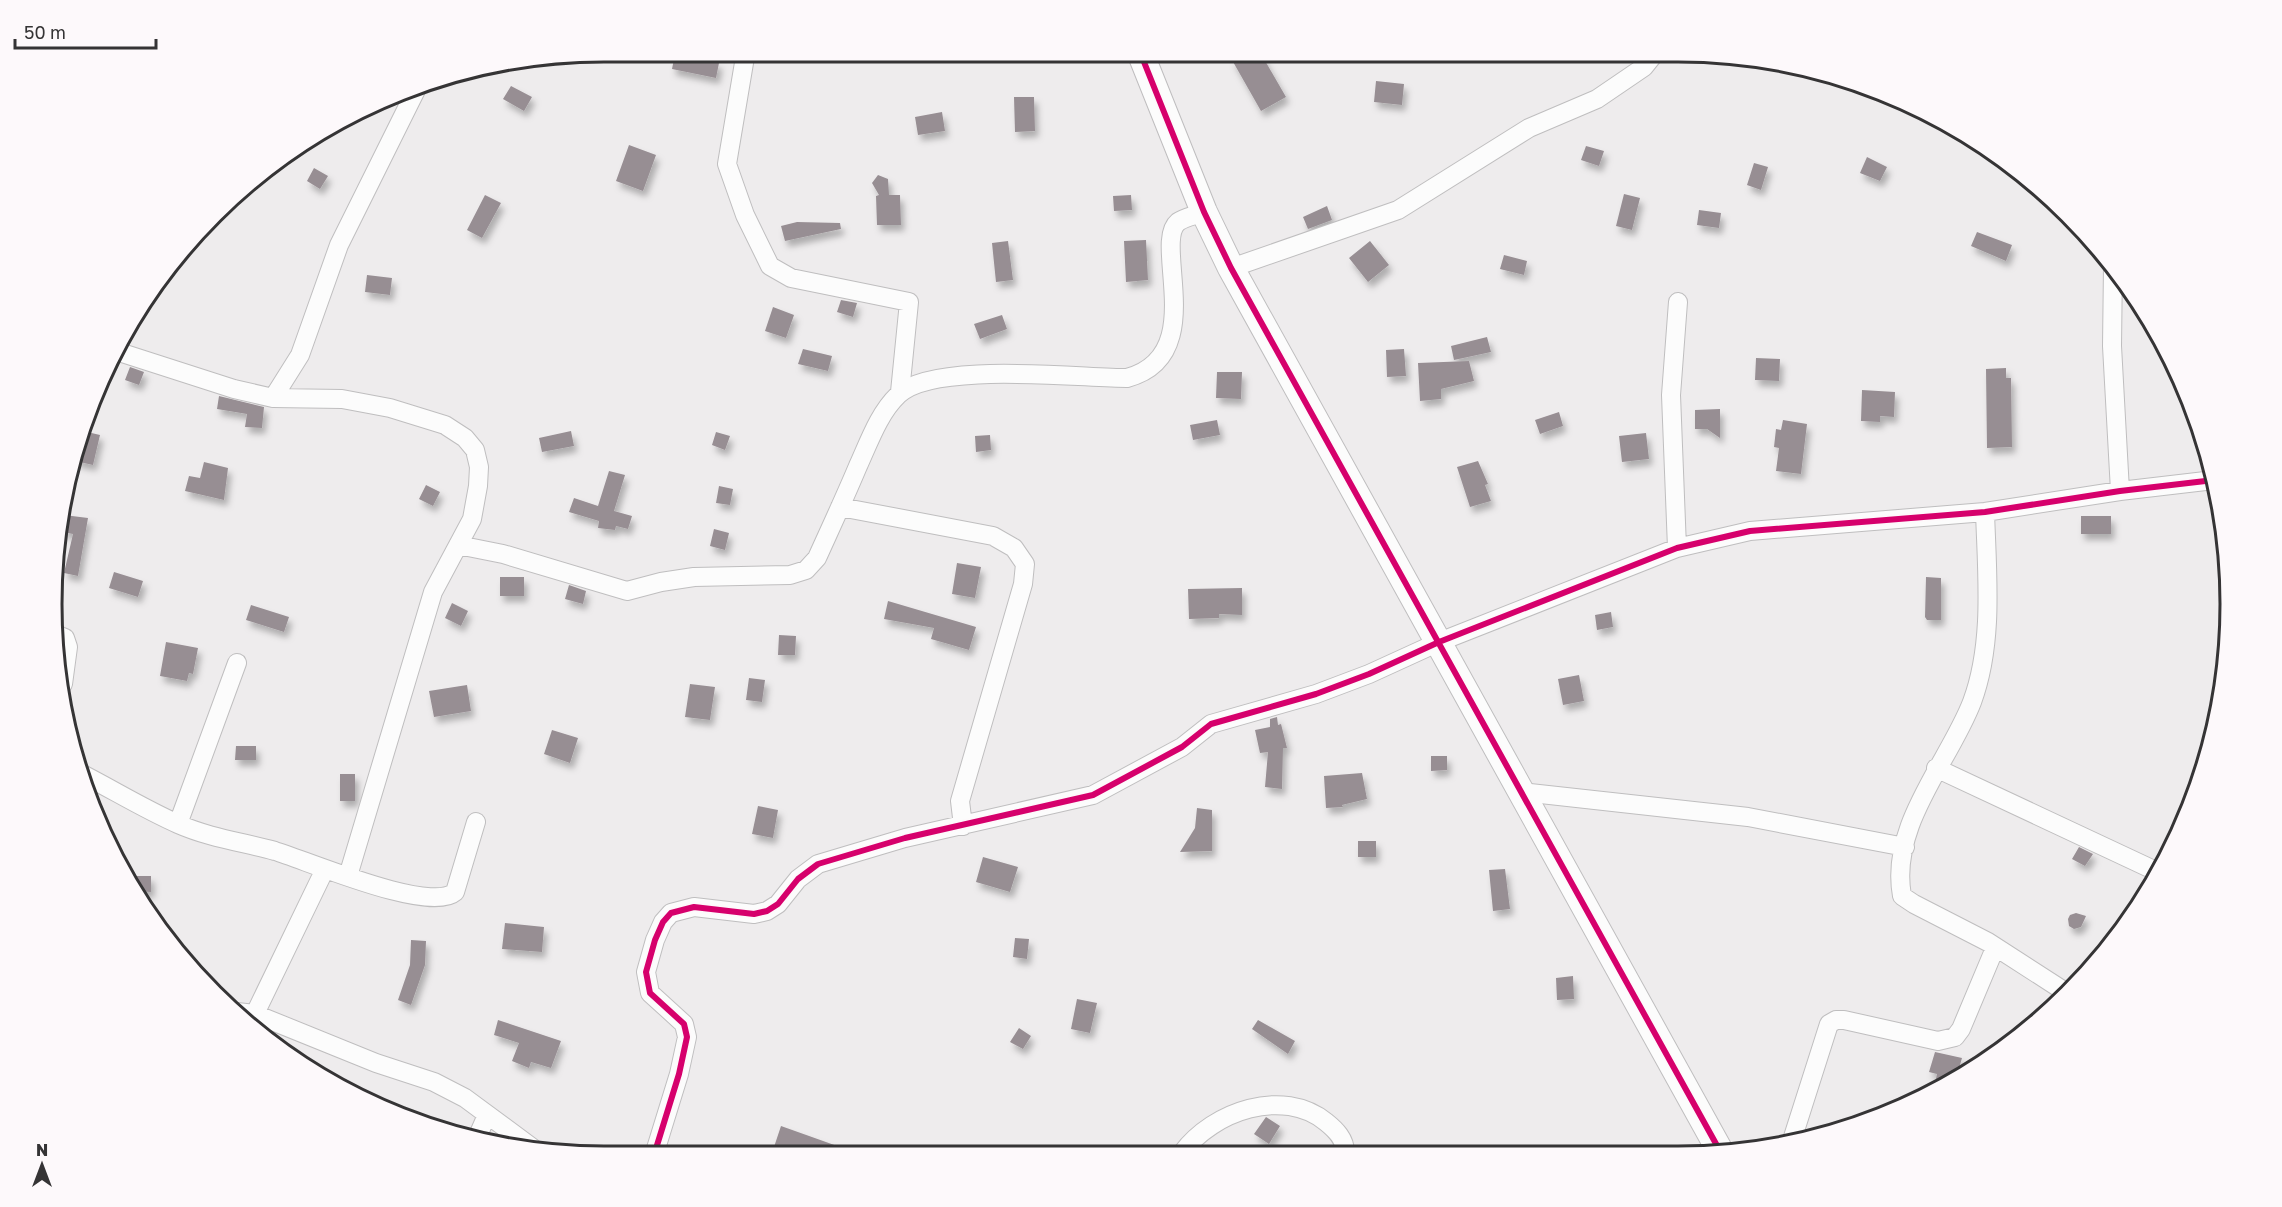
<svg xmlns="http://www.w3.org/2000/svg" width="2282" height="1207" viewBox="0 0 2282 1207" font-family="'Golos Text',sans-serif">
<defs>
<filter id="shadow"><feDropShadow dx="3.5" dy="6" stdDeviation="3" flood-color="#0004"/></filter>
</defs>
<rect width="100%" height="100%" fill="#eeeced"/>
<path fill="#978e93" filter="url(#shadow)" d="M1248 52H1260L1286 97 1261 111 1232 60Z
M675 54 719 63 716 78 672 69Z
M1376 81 1404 84 1402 105 1374 102Z
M511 86 532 97 524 111 503 99Z
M1014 97H1034L1035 131 1015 132Z
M942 112 945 131 918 135 915 117Z
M629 145 656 155 643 191 616 181Z
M1586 146 1604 151 1599 166 1581 160Z
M1867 157 1887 167 1880 181 1860 173Z
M1754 163 1768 167 1761 190 1747 185Z
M314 168 328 176 320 189 307 181Z
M878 175 888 179 889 195H900L901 225H877L876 196 879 195 872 183Z
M1624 194 1640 198 1632 230 1616 226Z
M485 195 501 203 482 238 467 230Z
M1131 195 1132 210 1114 211 1113 196Z
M1327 206 1332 220 1308 229 1303 217Z
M1699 210 1721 213 1719 228 1697 225Z
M797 222 840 223 841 229 785 241 781 226Z
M1977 232 2012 245 2006 261 1971 246Z
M1146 240 1148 280 1126 282 1124 241Z
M1008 241 1013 280 996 282 992 243Z
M1370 241 1389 265 1368 282 1349 258Z
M1504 255 1527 261 1524 275 1500 269Z
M367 275 392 278 390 295 365 292Z
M841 300 857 303 853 317 837 312Z
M773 307 794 315 786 338 765 331Z
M1002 315 1007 329 980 339 974 324Z
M1487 337 1491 352 1454 360 1451 346Z
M803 349 832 356 828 371 798 364Z
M1404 349 1406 376 1387 377 1386 350Z
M1756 358 1780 359 1779 381 1755 380Z
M1469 361 1474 381 1441 389V399L1420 401 1418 363Z
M130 367 144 372 139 385 125 380Z
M2006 368V378H2011L2012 447 1987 448 1986 369Z
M1217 372H1242L1241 399 1216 398Z
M1862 390 1895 392 1894 417 1880 416V422L1861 421Z
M219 396 264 407 262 428 245 427 247 414 217 409Z
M1720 409V438L1707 429H1695V410Z
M1559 412 1563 426 1540 434 1535 420Z
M1217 420 1220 435 1193 440 1190 425Z
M1783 420 1807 424 1801 474 1776 471 1779 448 1774 447 1776 429 1781 430Z
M83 431 100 435 93 465 75 461Z
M571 431 574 446 542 452 539 438Z
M716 432 730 436 725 450 712 445Z
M1646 433 1649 459 1622 462 1619 436Z
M990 435 991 450 976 452 975 436Z
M1478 461 1488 484 1485 485 1491 501 1470 507 1457 467Z
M204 462 228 468 224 500 185 491 189 476 200 478Z
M609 471 625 475 614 511 632 516 628 529 616 526 615 530 598 528 599 521 569 512 574 498 598 506Z
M426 485 440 492 433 506 419 499Z
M719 486 733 489 730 505 716 503Z
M64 515 88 518 78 576 64 573 73 534 63 532Z
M2081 516H2111V534H2081Z
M714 529 729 533 725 550 710 546Z
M957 563 981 567 975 598 952 594Z
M114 572 143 581 138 597 109 588Z
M500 577H524V596H500Z
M1926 577 1941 578V620H1927L1925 617Z
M569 585 586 591 583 604 565 599Z
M1242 588V615L1219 614V618L1189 619 1188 589Z
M888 601 976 627 969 650 931 639 934 628 884 619Z
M452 603 468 611 461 626 445 618Z
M251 605 289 617 284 632 246 620Z
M1611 612 1613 627 1597 630 1595 615Z
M779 635 796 636 795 655H778Z
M166 642 198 648 193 674 189 673 187 681 160 676Z
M1579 675 1584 701 1563 705 1558 679Z
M749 678 765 680 762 702 746 700Z
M690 684 715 687 710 720 685 717Z
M467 685 471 711 434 717 429 691Z
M1277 717 1278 725 1281 724 1287 748H1283L1282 789 1265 787 1268 752 1260 753 1255 730 1270 727V719Z
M552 730 578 738 570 763 544 754Z
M236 746H256V760H235Z
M1431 756H1447V770L1431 771Z
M1362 773 1367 799 1342 805 1343 807 1326 808 1324 776Z
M340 774H355V801H340Z
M758 806 778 810 773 838 752 834Z
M1197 808 1212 810V851L1180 852 1195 828Z
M1358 841H1376V857H1358Z
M2079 847 2093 854 2085 866 2072 859Z
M983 857 1018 867 1010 892 976 882Z
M1505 869 1510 909 1493 911 1489 870Z
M135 876H151V892L135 891Z
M2076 913 2086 916 2081 927 2074 929 2069 926 2068 919 2070 915Z
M505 923 544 927 542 952 502 949Z
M1015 938 1029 939 1027 959 1013 957Z
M411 940 426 941 425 965 411 1005 398 1000 410 965Z
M1573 976 1574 999 1557 1000 1556 978Z
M1077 999 1097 1003 1090 1033 1071 1029Z
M498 1020 561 1041 551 1068 531 1062 529 1068 512 1061 519 1043 494 1035Z
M1258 1020 1295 1041 1288 1054 1252 1029Z
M1019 1028 1031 1036 1023 1049 1010 1042Z
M1935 1052 1962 1058 1957 1075 1934 1088 1937 1074 1929 1072Z
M1266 1117 1280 1126 1269 1144 1254 1134Z
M781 1126 854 1152V1154H783L773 1150Z"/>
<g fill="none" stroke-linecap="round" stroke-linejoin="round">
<g stroke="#bfbebf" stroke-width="20">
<path id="street" d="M746 51 727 164 745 215 770 266 791 278 909 302 900 392
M2113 266 2112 346 2120 491
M1231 268 1398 210 1529 128 1597 99 1644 67 1656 52
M119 352 234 389 273 398 342 399 390 408 445 425 465 438 475 450 479 467 478 486 472 519 433 592 348 876
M273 398 300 355 339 245 419 84
M840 507 993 536 1014 548 1025 564 1023 584 960 801 963 826
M1985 512C1987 574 1994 643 1972 702 1949 762 1889 825 1902 896L1914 904 1988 942 2067 993
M458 545 503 554 627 591 661 582 694 577 790 575 806 570 817 558C831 527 845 497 858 466 869 442 879 413 898 395 932 361 1078 378 1127 378 1210 356 1152 243 1178 222 1185 217 1197 215 1204 212
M1677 548 1671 395 1678 302
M53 633 65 638 68 647 63 684
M1936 768 2158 872
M84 775C115 791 146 810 178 824 210 838 242 842 275 851 308 861 430 914 455 892L476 822
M1522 792 1748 817 1905 847
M178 824 237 663
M237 1012 255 1014 376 1063 434 1082 465 1098 534 1149
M251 1022 325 869
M476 1140 487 1115
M1792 1140 1829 1024 1836 1020H1844L1938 1041 1955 1037 1961 1029 1995 948
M1182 1153C1213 1111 1283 1087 1326 1122 1336 1130 1345 1139 1345 1152
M654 1155 679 1074 687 1037 684 1024 650 993 646 972 655 940 663 922 671 913 694 907 754 914 767 911 778 904 798 879 818 864 905 838 1093 795 1182 747 1211 724 1316 694 1369 674 1439 642 1677 548 1750 531 1985 512 2120 491 2214 480"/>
</g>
<g stroke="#bfbebf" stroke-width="28">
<path id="secondary" d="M1140 52 1204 212 1231 268 1720 1151"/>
</g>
<use href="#street" stroke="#fcfcfc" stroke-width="18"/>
<use href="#secondary" stroke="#fcfcfc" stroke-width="26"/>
<g stroke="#fdf9fb" stroke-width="10">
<path id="cycleway" d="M1140 52 1204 212 1231 268 1720 1151
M654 1155 679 1074 687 1037 684 1024 650 993 646 972 655 940 663 922 671 913 694 907 754 914 767 911 778 904 798 879 818 864 905 838 1093 795 1182 747 1211 724 1316 694 1369 674 1439 642 1677 548 1750 531 1985 512 2120 491 2214 480"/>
</g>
<use href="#cycleway" stroke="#d6006c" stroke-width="6"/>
</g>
<path d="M0 0H2282V1207H0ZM604 62H1678A542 542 0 0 1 2220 604V604A542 542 0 0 1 1678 1146H604A542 542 0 0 1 62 604V604A542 542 0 0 1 604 62Z" fill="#fdf9fb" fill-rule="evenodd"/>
<path fill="none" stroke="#353435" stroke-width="3" d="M604 62H1678A542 542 0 0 1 2220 604V604A542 542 0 0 1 1678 1146H604A542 542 0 0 1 62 604V604A542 542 0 0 1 604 62Z"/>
<g transform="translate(42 1165)" stroke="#fdf9fb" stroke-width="4.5" paint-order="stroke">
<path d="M0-4.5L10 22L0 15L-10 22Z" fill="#353435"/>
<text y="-9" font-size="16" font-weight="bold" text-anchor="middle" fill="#353435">N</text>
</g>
<path d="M15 39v9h141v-9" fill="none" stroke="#353435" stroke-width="3"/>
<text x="24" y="39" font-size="18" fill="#353435" stroke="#fdf9fb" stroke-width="4.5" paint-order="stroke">50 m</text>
</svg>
